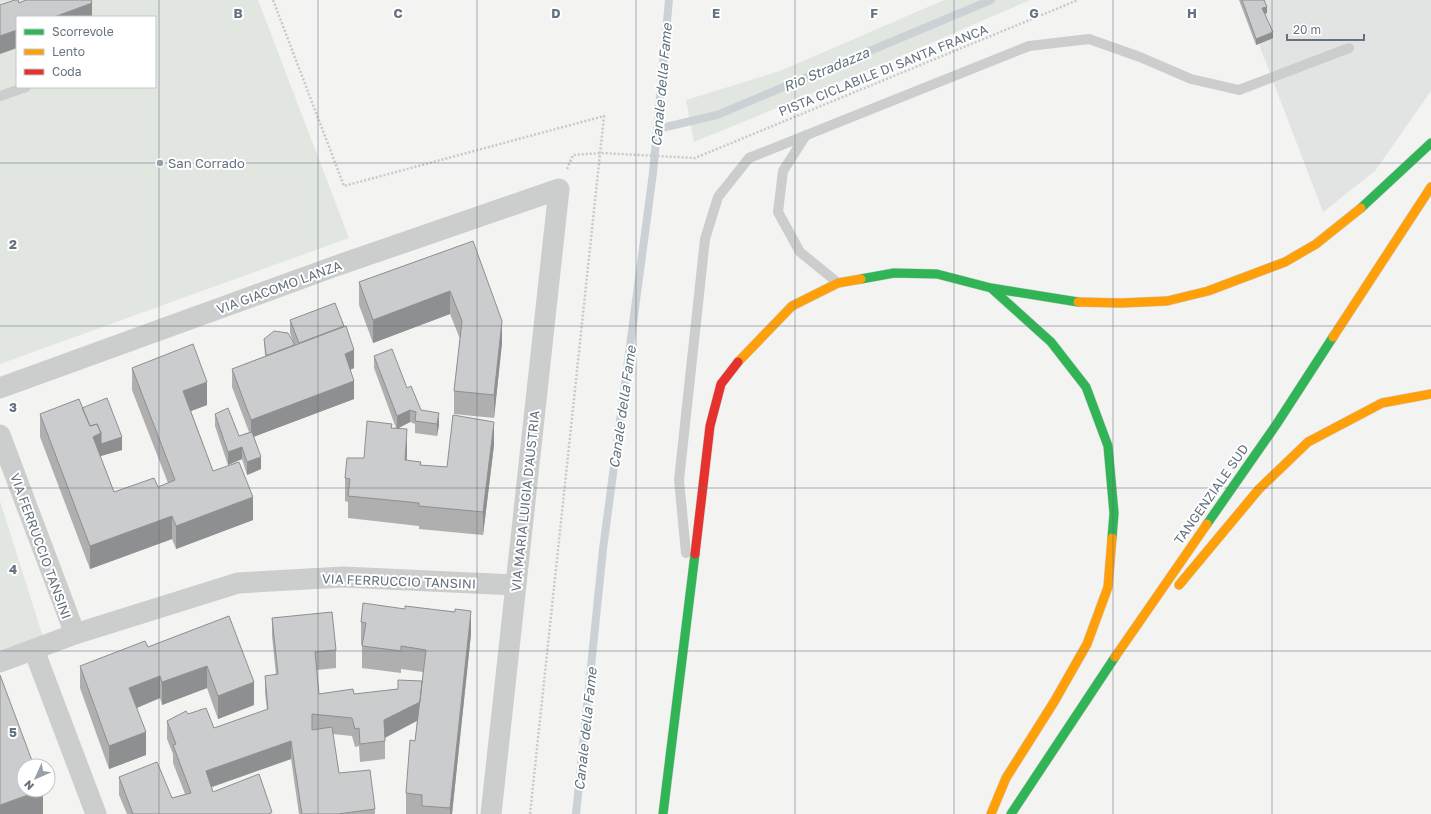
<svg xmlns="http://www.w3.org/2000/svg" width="1431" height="814" viewBox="0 0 1431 814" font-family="'Golos Text',sans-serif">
<rect width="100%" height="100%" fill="#f3f3f2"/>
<path fill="#e2e3e3" d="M1242 0H1431V91L1375 171 1323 212Z"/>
<path fill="#e2e6e0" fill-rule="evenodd" d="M0 0H258L349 238 0 364ZM17 17H155V87H17Z
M944 0H1030L864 72 694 142 686 100 780 71Z
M0 501 43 637 0 653Z"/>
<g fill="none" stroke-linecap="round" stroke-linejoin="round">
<path stroke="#cbd1d5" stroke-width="8" d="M657 129 717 115 991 0
M576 814 603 549 653 173 669 0"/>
<g stroke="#cfd0d0" stroke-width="10">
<path id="fast" d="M1361 208 1431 143
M861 279 894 273 937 274 991 288 1078 302
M991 288 1051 342 1086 387 1108 446 1114 513 1112 538
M1207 524 1276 425 1333 337
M663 814 695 554
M1011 814 1115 657"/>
</g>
<g stroke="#cfd0d0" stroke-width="10">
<path id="slow" d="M1078 302 1121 303 1167 301 1208 291 1285 262 1316 244 1361 208
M1333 337 1431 187
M738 362 792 306 838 283 861 279
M1179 585 1259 489 1308 442 1382 403 1431 394
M1115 657 1207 524
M991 814 1006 778 1054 702 1087 644 1108 587 1112 538"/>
</g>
<g stroke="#cfd0d0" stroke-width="10">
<path id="jam" d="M695 554 710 426 721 384 738 362"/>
</g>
<path stroke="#c8c9ca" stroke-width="2.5" stroke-dasharray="2 2" stroke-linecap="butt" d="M273 0 344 186 604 116 530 814
M567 169 573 155 601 153 695 158 1078 0"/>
<path stroke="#cccdcd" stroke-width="10" d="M0 96 26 87
M806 135 783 171 778 212 800 252 838 283
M686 553 679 480 705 239 718 197 749 158 1029 46 1089 39 1140 57 1191 79 1239 90 1349 48"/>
<path stroke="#cccdcd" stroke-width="21" d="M0 388 333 267 559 189 491 814
M0 435 75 634
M34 650 96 814
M0 662 75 634 238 583 343 577 515 585"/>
<use href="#fast" stroke="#30b455" stroke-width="9"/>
<use href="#slow" stroke="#ff9f0a" stroke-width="9"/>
<use href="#jam" stroke="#e5322d" stroke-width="9"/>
</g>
<path fill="#afafb0" d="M1239 0H1264L1267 13 1265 14 1273 38 1256 45Z
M473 241 502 343 494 418 454 414V391L460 339 450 314 373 343 359 305V282Z
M290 320 354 368 350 370 354 399 253 437 261 469 247 475 242 459 228 465 215 426V414L239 436 249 432 232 387V369L265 356 264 339 293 341 290 333Z
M374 356 407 388 421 410 439 425 437 436 415 433V424L410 422 398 428 407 452V461L421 465 447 467 494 445 483 535 419 529V526L348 518V502L345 501V478L392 428H396L374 368Z
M132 368 207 405 191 411 213 471 253 520 176 549 172 539 90 569 40 437V414L82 408 122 450 100 456 114 492 158 487 168 483 132 390Z
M229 616 254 705 218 719 207 688 162 705 160 698 137 708 146 755 109 769 80 688V666L148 647Z
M272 618 336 650V668L317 670 319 694H354L398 689 422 681 423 672 401 669V673L362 668V645L361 644V622L471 634 452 814H406V793L415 741 417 721 385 738V759L360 762 359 746 355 747 352 736 333 734 339 773 375 809V814H299L291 759 212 787 213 792 272 814H127L119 795V777L172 798 185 794 173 763V754L167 739V721L188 714 214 728 267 710 265 693V676L276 675 272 636Z"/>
<path fill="#8e8f90" d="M92 3V17H54Z
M1267 7V13L1262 15V8Z
M17 30V48L0 54V36Z
M1273 32V38L1256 45V39Z
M450 291V314L373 343V320Z
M502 321V343L494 418V395Z
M354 350V368L345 372V354Z
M354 381V399L251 438V420Z
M207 382V405L183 414V391Z
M410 410V422L397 429V416Z
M439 413V425L437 436V424Z
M494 422V445L483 535V512Z
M407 429V452L405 483V460Z
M101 433 122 437V450L101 456 93 460 90 437Z
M242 447V459L228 465V452Z
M261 457V469L247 475V462Z
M253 497V520L176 549V526Z
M172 516V539L90 569V546Z
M471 611V634L452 814H450V808Z
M207 666V688L162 705V682Z
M160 676V698L129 711V688Z
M254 682V705L218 719V696Z
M423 699 420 719 384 738V720Z
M146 732V755L109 769V746Z
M291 741V759L206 789V771Z
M42 790H43V814H0V805Z"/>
<path fill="#cbcccd" stroke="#8e8f90" d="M15 0H18L19 3 26 0H91L92 3 54 17H17V30L0 36V5Z
M1242 0H1264L1267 7 1262 8 1273 32 1256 39Z
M473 241 502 321 494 395 454 391 462 321 450 291 373 320 359 282Z
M335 303 344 326 299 343 290 320Z
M346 326 354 350 345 354 354 381 251 420 232 369Z
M274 331 288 333 294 343V345L268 355 266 354 264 339Z
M193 344 207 382 183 391 213 471 239 462 253 497 176 526 172 516 90 546 40 414 79 399 90 426 97 424 101 433 93 437 114 492 154 478 158 487 175 480 132 368Z
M392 349 407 388 411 386 421 410 439 413 437 424 415 421 416 412 410 410 397 416 374 356Z
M107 398 122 437 101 444V433L97 424 90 426 82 408Z
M228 408 239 436 252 432 261 457 247 462 242 447 228 452 215 414Z
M453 415 494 422 483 512 419 506V503L348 496 350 479 345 478 347 458H364L367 421 392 424 391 428 407 429 405 460 421 462 420 465 447 467Z
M363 603 405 609V606L455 612V609L471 611 450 808 422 806V795L406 793 410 740 415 741 426 650 401 646V651L362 646 366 623 361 622Z
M332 612 336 650 315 652 319 694 353 689 354 694 398 689V680L422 681 420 702 384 720 385 741 360 744 359 728 355 729 352 718 312 714V730L332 727 339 773 370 770 375 809 338 814H302L291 741 206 771 213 792 259 774 272 812 268 814H133L119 777 157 762 172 798 191 793 173 745 176 744 167 721 186 711 188 714 206 708 214 728 268 709 265 676 278 674 272 618Z
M229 616 254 682 218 696 207 666 162 682 160 676 129 688 146 732 109 746 80 666 145 641 148 647Z
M0 675 34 766H24V790H42L0 805Z"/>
<path fill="none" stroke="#657280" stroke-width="1" stroke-opacity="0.55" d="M159 0V814M318 0V814M477 0V814M636 0V814M795 0V814M954 0V814M1113 0V814M1272 0V814M0 163H1431M0 326H1431M0 488H1431M0 651H1431"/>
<circle fill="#979fa8" stroke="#fff" stroke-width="1.5" cx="160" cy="163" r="4"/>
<g text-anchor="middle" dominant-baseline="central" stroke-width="4" stroke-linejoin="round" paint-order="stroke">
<g font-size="13" fill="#657280" stroke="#fff">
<text transform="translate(883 70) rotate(-22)">PISTA CICLABILE DI SANTA FRANCA</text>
<text transform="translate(279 287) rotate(-20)">VIA GIACOMO LANZA</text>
<text transform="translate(1211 494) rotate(-55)">TANGENZIALE SUD</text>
<text transform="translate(525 501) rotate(-84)">VIA MARIA LUIGIA D'AUSTRIA</text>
<text transform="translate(41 546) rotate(70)">VIA FERRUCCIO TANSINI</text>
<text transform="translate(399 581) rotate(2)">VIA FERRUCCIO TANSINI</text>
</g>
<g font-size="13" fill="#657280" stroke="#fff" text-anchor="start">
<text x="168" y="163">San Corrado</text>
</g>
<g font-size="14" font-style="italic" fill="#61737d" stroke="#fff">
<text transform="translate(826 69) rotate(-23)">Rio Stradazza</text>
<text transform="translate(661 85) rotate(-85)">Canale della Fame</text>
<text transform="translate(622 407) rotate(-82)">Canale della Fame</text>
<text transform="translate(585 729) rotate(-84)">Canale della Fame</text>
</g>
</g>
<g font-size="13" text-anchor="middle" font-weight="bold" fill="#657280" stroke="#fff" stroke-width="4" stroke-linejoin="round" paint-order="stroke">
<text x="238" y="18">B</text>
<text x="398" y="18">C</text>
<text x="556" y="18">D</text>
<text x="716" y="18">E</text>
<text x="874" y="18">F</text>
<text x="1034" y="18">G</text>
<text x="1192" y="18">H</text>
<text x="13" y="249">2</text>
<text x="13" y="412">3</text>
<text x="13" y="574">4</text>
<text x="13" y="737">5</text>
</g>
<rect x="16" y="16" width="140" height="72" fill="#ffffff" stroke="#c1c7cc"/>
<rect x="24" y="29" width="20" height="6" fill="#30b455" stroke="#c1c7cc"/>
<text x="52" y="36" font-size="12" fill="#657280">Scorrevole</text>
<rect x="24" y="49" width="20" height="6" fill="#ff9f0a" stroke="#c1c7cc"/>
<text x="52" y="56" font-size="12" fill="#657280">Lento</text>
<rect x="24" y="69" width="20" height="6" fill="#e5322d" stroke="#c1c7cc"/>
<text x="52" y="76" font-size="12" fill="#657280">Coda</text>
<g transform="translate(36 778) rotate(225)"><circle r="19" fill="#ffffff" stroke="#c1c7cc"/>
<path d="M0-3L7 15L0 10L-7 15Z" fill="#979fa8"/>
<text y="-6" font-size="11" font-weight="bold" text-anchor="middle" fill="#657280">N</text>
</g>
<path d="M1287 34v6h77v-6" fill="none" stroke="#657280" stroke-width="2"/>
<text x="1293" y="34" font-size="12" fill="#657280" stroke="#ffffff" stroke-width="3" paint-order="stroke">20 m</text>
</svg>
